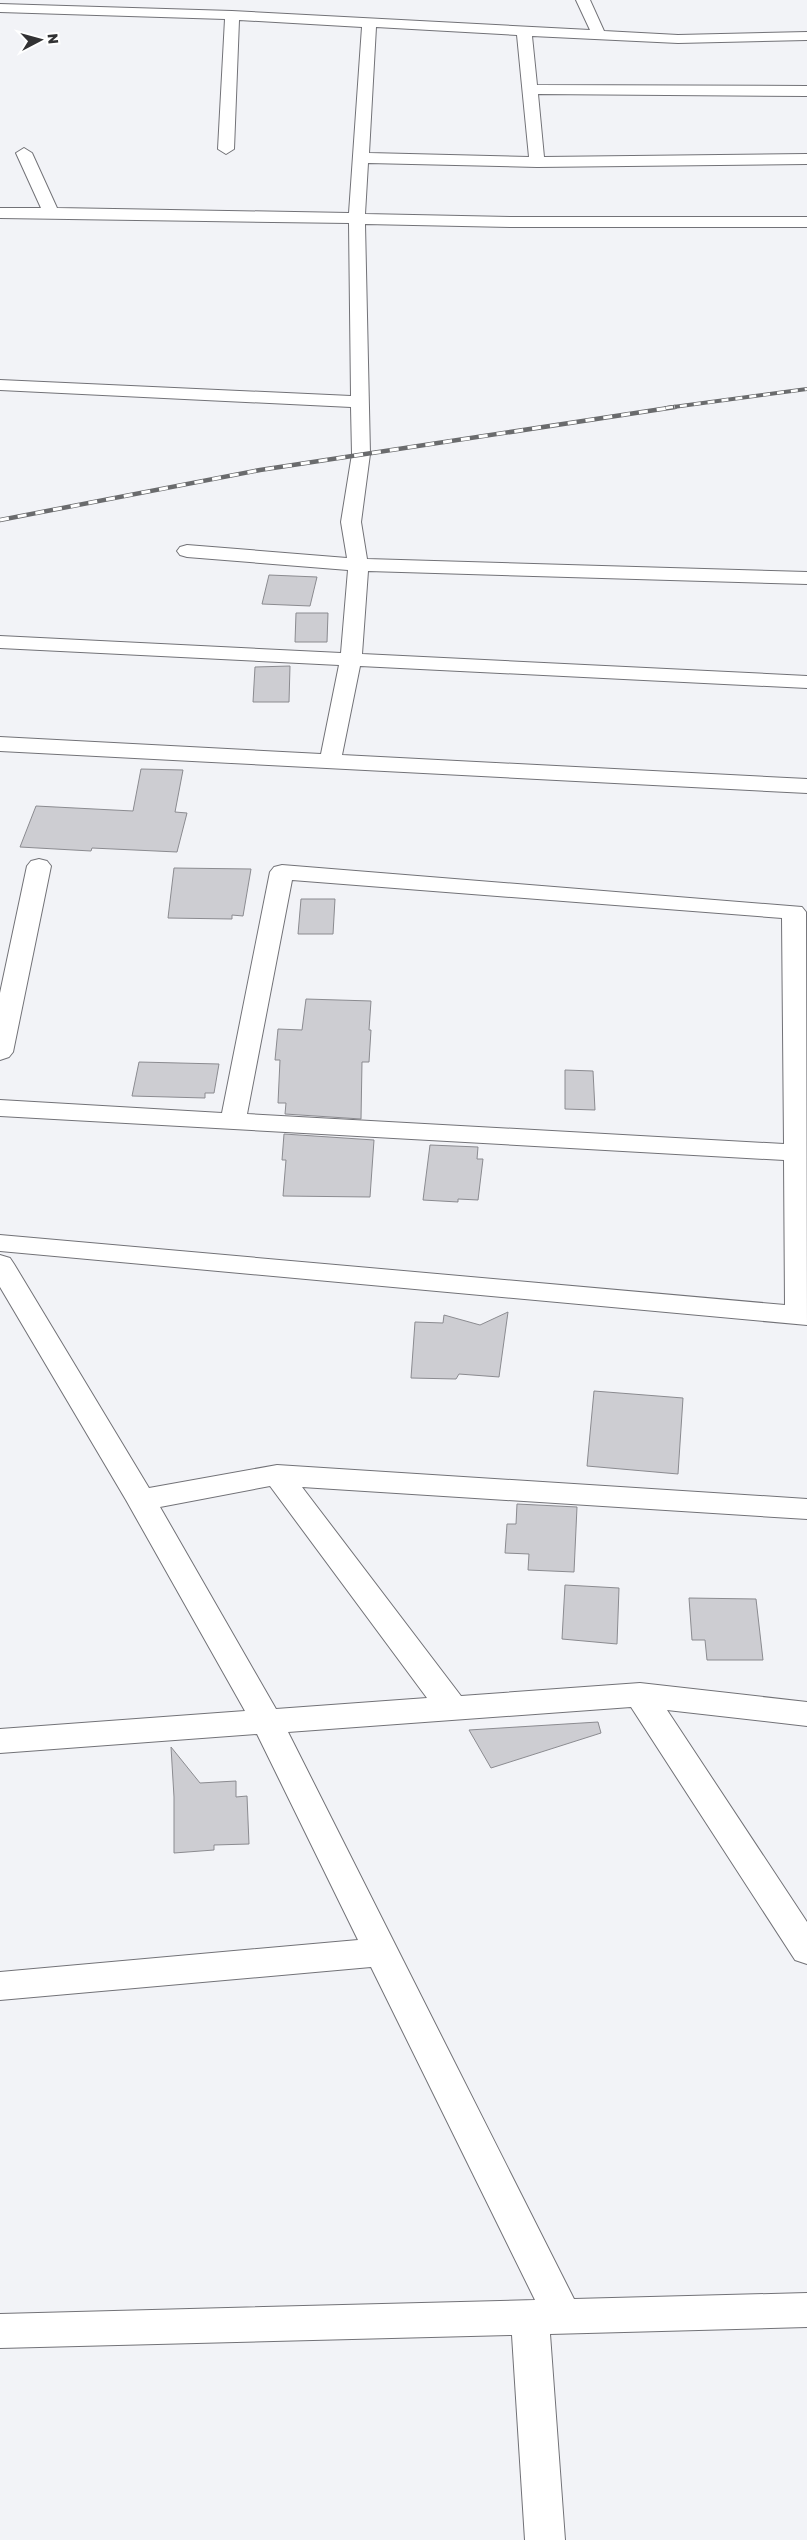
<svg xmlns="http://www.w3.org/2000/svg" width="807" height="2540" viewBox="0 0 807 2540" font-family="'Golos Text',sans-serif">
<rect width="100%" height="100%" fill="#f2f3f7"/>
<path fill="#cdcdd2" stroke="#8b8b90" d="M269 575 317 577 310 606 262 604Z
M296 613H328L327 642H295Z
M290 666 289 702H253L255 667Z
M141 769 183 770 175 812 187 813 177 852 92 848 91 851 20 847 36 806 133 811Z
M174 868 251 869 243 916 232 915V919L168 918Z
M301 899H335L333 934H298Z
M306 999 371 1001 369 1030H371L369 1062H362L361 1119 285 1114 286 1103H278L280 1060H275L278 1029 302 1030Z
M139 1062 219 1064 214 1093H205V1098L132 1096Z
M565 1070 593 1071 595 1110 565 1109Z
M284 1134 374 1140 370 1197 283 1196 286 1160H282Z
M430 1145 478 1147 477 1159H483L478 1200 458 1199V1202L423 1200Z
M508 1312 499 1377 459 1374 456 1379 411 1378 415 1322 443 1323 444 1315 480 1325Z
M594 1391 683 1398 678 1474 587 1466Z
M517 1504 577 1507 574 1572 528 1570 529 1554 505 1553 507 1524H516Z
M565 1585 619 1588 617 1644 562 1639Z
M689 1598 756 1599 763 1660H707L705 1640H692Z
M598 1722 601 1733 491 1768 469 1730Z
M171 1747 200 1783 236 1781V1797L247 1796 249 1844 214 1845V1850L174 1853V1797Z"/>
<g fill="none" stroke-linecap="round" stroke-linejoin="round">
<g stroke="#727277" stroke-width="2">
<path id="minor" d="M576 0H590L604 31 678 35 807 32V40L678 43 532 36 537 85 807 86V96L538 94 544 157 807 154V164L537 167 368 163 365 214 514 217H807V227H514L365 224 370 454 361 522 367 559 807 572V584L368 571 362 654 807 676V688L360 666 342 755 807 779V793L0 751V737L321 754 339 665 0 648V636L341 653 348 570 187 557 180 555 177 551 180 547 187 545 347 558 341 522 352 454 351 407 0 390V380L351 396 349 223 0 218V208H41L16 153 24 148 32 153 57 208 349 213 362 27 239 20 234 149 226 154 218 149 225 19 0 12V4L232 11 590 30ZM376 27 517 35 529 157 369 153Z
M39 859 47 861 51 866 13 1052 9 1057 0 1060V993L27 866 31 861Z
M282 865 802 907 806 912 807 1325 0 1251V1235L785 1305 784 1160 0 1116V1100L222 1113 270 872 274 867ZM292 880 782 918 784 1144 247 1114Z
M0 1255 10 1258 14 1264 149 1488 277 1465 807 1499V1519L302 1487 461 1696 640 1683 807 1702V1726L667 1710 807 1922V1964L795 1960 631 1707 288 1732 574 2299 807 2293V2327L550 2334 565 2540H525L512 2335 0 2348V2314L535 2300 371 1967 0 2000V1972L358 1940 257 1734 0 1753V1729L245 1711 126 1500 0 1287ZM270 1486 427 1698 276 1709 160 1507Z"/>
</g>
<use href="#minor" fill="#fff" fill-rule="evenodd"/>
<g stroke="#6a6b6d" stroke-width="4">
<path id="rail-far1" d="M666 408 807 389"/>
</g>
<g stroke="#6a6b6d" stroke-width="4.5">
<path id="rail" d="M0 520 260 470 675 407"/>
</g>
<use href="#rail-far1" stroke="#fff" stroke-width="2.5" stroke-dasharray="7" stroke-linecap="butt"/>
<use href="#rail" stroke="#fff" stroke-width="3" stroke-dasharray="9" stroke-linecap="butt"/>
</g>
<g transform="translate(40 40) rotate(84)" stroke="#ffffff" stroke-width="4" paint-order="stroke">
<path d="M0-4L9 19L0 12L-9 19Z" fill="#323234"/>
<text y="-8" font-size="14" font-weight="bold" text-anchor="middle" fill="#323234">N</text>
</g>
</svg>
